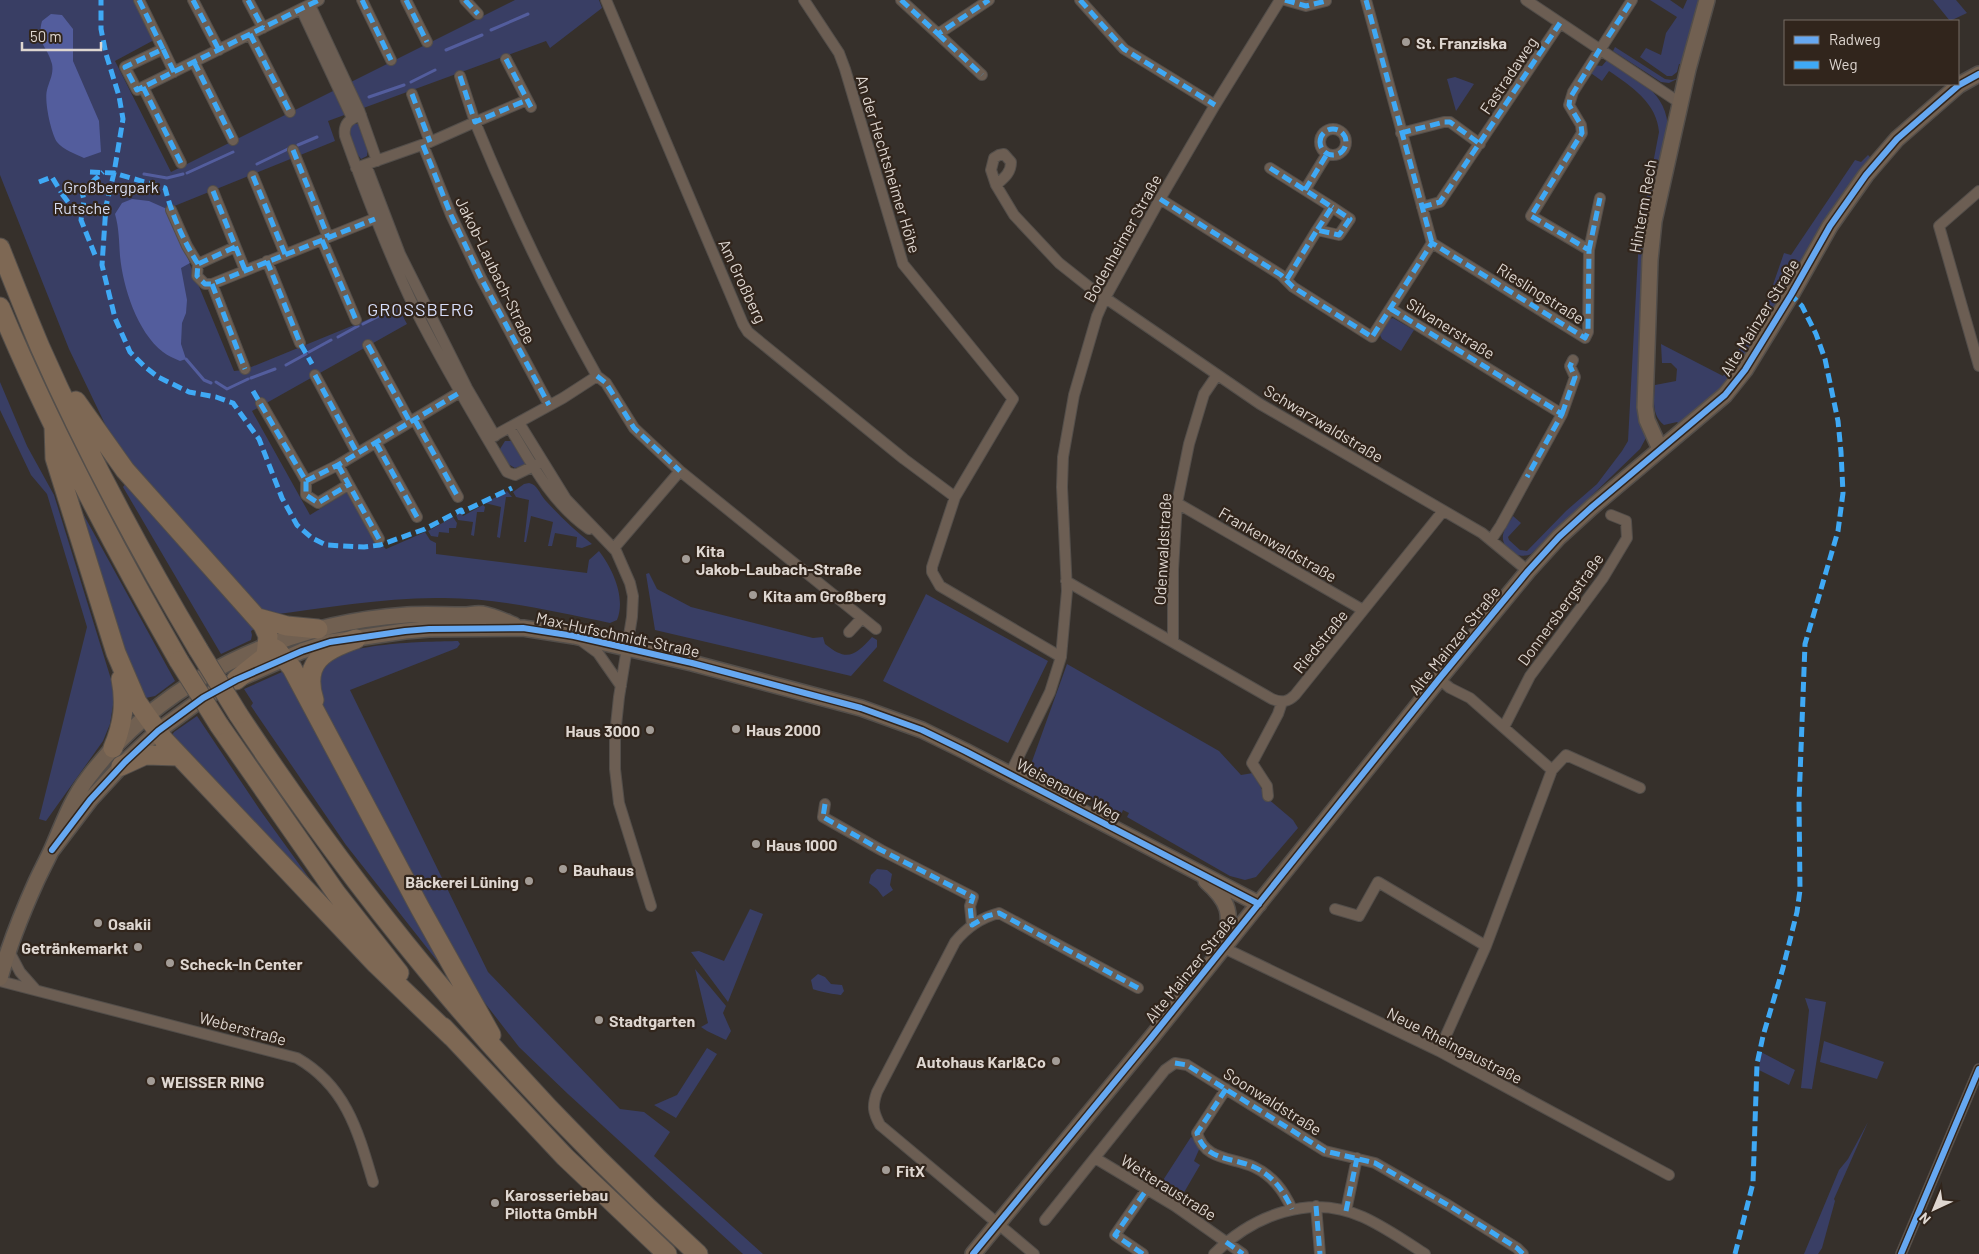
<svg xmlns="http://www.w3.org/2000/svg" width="1979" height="1254" viewBox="0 0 1979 1254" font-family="Barlow,sans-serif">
<rect width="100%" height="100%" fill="#36302b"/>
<path fill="#393e64" d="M0 0H134L154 40 115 61 171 172 515 0H599L602 8 550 48 546 41 328 121 335 141 167 209 234 371 244 370 398 307 407 324 252 411 310 515 349 491 378 542 386 549 425 532 430 540 436 543V554L587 573 589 560 599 551C613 569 626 598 617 620L610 623C556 612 498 598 444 598 385 597 327 608 269 615L256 606 116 447 69 349 0 175Z
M1650 0H1670L1683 9 1687 0H1699L1683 65 1679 64 1677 72 1672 76H1667L1640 57 1646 48 1661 55 1666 33 1677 17Z
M1933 0H1956L1967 13 1950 21Z
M1615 47 1665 79 1672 80 1679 78 1669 83 1661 82 1613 51Z
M1607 60C1637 80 1669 91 1668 133L1653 196 1647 436 1640 449 1531 554C1519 560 1501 549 1503 535 1504 528 1510 522 1513 516L1521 523 1508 537 1509 540 1520 550 1527 551 1566 511 1597 484 1622 451 1628 441 1639 237 1659 132C1657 103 1631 86 1609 71L1602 81 1588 71 1594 65 1602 66Z
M1455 77 1474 84 1456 111 1447 79Z
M354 124H358L360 127 368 147 367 156 361 159C354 151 350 139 350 129Z
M1868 155 1871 158 1843 193 1820 230 1779 302 1731 381 1679 424 1677 422 1664 425C1651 415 1654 399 1655 385L1676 381 1677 369 1671 363H1662L1661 344 1723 376 1767 302 1784 253 1791 255 1855 160 1861 162Z
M1393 318 1414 330 1401 351 1382 339 1380 335 1389 319Z
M0 382 27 446 54 495 119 705H113L110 724 103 741 46 821 39 819 87 627 47 494 31 475 0 410Z
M505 441H511L526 464 515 468 508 464 500 449Z
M126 483 256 628 251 631 252 635 251 640 221 654 123 487Z
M529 483C538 485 539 493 545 500 559 515 575 531 592 544L582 548 576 547 577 537 555 533 552 546H548L553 522 531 516 526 542H524L529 500 516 497 513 492 524 484Z
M507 491 512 497H506L500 538 497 537 501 507 485 503Z
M483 505 485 507 484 512H477L474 536 471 535 473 522 458 520 456 515 460 513 463 516Z
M81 510 175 681 155 696 141 699 125 653Z
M453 517 457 523 456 528H449V533L439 532 438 537 431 536 428 531Z
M649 573 657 589 691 607 813 638 823 637 825 644C847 662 855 656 872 637L877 640V647L851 676 655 630 646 574Z
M926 594 1048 661 1008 743 883 681Z
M458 641 460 644 457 648 350 690 488 972 620 1109 644 1112 670 1132 654 1156 763 1254H743L568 1094 519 1047 481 998 448 947 321 706C317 695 315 680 320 669 335 641 430 642 458 641Z
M1067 664 1219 751 1241 775 1253 773 1266 797 1293 820 1298 828 1256 877 1245 880 1230 876 1127 817 1129 813 1123 810 1121 815 1030 767Z
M282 672 288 675 457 986 346 845 251 706 253 703 244 689Z
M197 716 260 810 317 889 172 735 174 732Z
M877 869 887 870 892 874 890 885 893 890 883 897 877 889 869 883 871 875Z
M750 909 763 914 728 1002 691 952 699 951 724 961Z
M695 969 726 1006 723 1013 731 1031 726 1040 707 1031 701 1027 708 1023Z
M818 974 825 977 831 984 842 985 844 991 841 995C838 995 816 991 813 989L811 980Z
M1805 998 1826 1002 1812 1089 1801 1088 1809 1010Z
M1824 1041 1884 1062 1877 1079 1820 1062Z
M707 1048 717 1054 676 1118 654 1105 677 1095Z
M1761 1052 1795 1070 1789 1085 1759 1070Z
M1868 1122 1834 1199 1835 1201 1822 1248 1818 1254H1804L1839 1170 1848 1159Z
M1191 1137 1201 1145 1194 1161 1200 1165 1179 1201 1159 1190 1158 1188Z"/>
<path fill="#535d9d" d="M51 14 62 15 73 29V61L99 121 101 152 84 158C76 154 63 150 57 142 51 133 44 101 47 90 49 81 54 74 52 64 47 45 36 44 42 21Z
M132 199 149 201 167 209 190 263 181 268 187 300 186 313 182 323 181 344 186 359 180 361C174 358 168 356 163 352 137 332 123 287 120 256 119 241 119 228 115 214L122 203Z"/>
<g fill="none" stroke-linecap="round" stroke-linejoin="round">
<path stroke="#535d9d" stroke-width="3" d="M491 30 528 14
M446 50 482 35
M411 82 435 70
M369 97 404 85
M298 145 317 137
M257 164 290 148
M187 173 233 152
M144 174 167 178 183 174
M363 324 385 313
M338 337 358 326
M309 352 331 340
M186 359 204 380 211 383
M286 365 306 354
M251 378 275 369
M216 382 227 389 248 379"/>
<g stroke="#534e4a" stroke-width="12">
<path id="street" d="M139 0 163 49
M193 0 219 50
M248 0 263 28
M362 0 391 60
M406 0 427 42
M465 0 478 14
M606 0 743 324 748 332 904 459 955 497
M804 0 839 53 845 69 903 264 1013 399 955 497 932 567V572L940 586 1061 657
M901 0 938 34 989 0
M1080 0 1124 49 1215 105
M1285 0 1306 6 1326 1
M1366 0 1432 243
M1526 0 1680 103
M310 5 359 110 377 161
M301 9 352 118
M250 34 290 112
M938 34 982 75
M506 59 531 107
M194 62 233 140
M174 72 163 49 125 67 137 90 319 0
M460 76 475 122 527 100
M143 87 181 163
M412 94 430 142
M361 115C349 119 343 124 345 136 366 195 388 253 415 309 443 365 475 418 507 472L515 475 542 462
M1320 142a13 13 0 1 1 26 0a13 13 0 1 1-26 0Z
M1401 133 1444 122H1450L1480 144
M423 145 451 215 481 278 549 405
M293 150 328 237
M366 165 400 254 467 388 495 436
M356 168 430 142 475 122C511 210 551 294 597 376L606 383 634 428 680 471 876 629
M1270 168 1332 207 1317 230
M253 176 285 254
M996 185C1004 178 1011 173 1011 162L1004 154 999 155 994 158 991 170 996 185 1014 215 1059 263 1088 286 1260 404 1482 533 1528 571
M1305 190 1327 154
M213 191 245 270
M1979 191 1939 226 1979 366
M1160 199 1281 275 1293 287 1372 337 1432 243 1585 338 1588 332 1589 250 1531 216 1582 133 1581 125 1569 105 1573 92 1632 0
M1422 207 1440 202 1560 23
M171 210 187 246 198 264
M322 240 356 320
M235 247 198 264 197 276 205 284H212L381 216
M1589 250 1600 198
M267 261 300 343
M1287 279 1317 230 1339 235 1350 219 1332 207
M212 284 245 369
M1391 309 1562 414 1501 525 1491 540
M368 345 410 422
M315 375 357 453
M261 403 306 481V495L318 503 348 485
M1562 414 1575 377 1570 366 1573 360
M415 420 458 497
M519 423 566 499 616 551 630 583 633 596 632 617 619 697 615 735V769L619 803 651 906
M510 428C532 465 553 504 589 529
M490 438 563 398 597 376
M376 443 417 517
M338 465 379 539
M306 481 338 465 465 389
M1177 503 1363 610
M614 548 680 471
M1066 581 1272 699C1282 703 1288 702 1295 695L1443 511
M849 632 862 618
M583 642 598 653 621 686
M1173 642V570L1177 503 1189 444 1204 394 1217 375
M1504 727 1530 676 1603 578 1627 538 1626 521 1611 515
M1552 770 1566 755 1640 788
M1010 774 1050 692 1061 657 1067 591 1062 487 1063 457 1074 395 1097 316 1105 298 1160 199 1215 105 1280 0
M1268 796 1267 786 1252 763 1278 714 1282 702
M825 804 823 817 881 850 973 897 970 906 972 925
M1335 909 1359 916 1378 882 1486 946
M1224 948 1439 1051 1669 1175
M9 951 20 972 35 989
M0 981 297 1058C346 1086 358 1131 373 1182
M1439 1051 1486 946 1552 770 1470 698 1450 688 1439 679
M1226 1089 1197 1133C1205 1161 1232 1157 1254 1167 1273 1176 1283 1190 1292 1209
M1095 1158 1175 1206 1243 1254
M1316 1206 1320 1254
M1346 1211 1357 1158
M1045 1220 1165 1070 1175 1063 1187 1065 1325 1151 1375 1163 1448 1205 1517 1248 1523 1254
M1034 1254 880 1125C873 1112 872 1106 877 1092L955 942C967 927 980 918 999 913L1138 988
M1143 1254 1115 1235 1147 1189
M1214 1254C1253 1215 1311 1193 1363 1217 1385 1227 1405 1241 1425 1254
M1901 1254 1979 1069"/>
</g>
<g stroke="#534e4a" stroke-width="18">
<path id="secondary" d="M1660 449 1647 420 1645 407 1650 260 1654 221 1688 69 1707 0
M52 850 90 800 125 762 158 731 203 698 236 680 302 651 330 642 405 631 429 629 523 628 574 636 692 663 861 708 922 730 965 751 1259 904
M1206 881C1230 902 1232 914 1225 944
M0 978C9 946 22 913 36 882 41 871 47 860 52 849 63 824 71 800 88 778 162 679 285 623 407 615 426 614 444 615 463 615 470 615 476 613 482 614 493 616 504 621 514 625
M973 1254 1151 1038 1439 679 1528 571 1559 537 1592 507 1725 395 1745 370 1791 295 1830 226 1866 175 1897 139 1944 98 1959 85 1979 74"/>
</g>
<g stroke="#534e4a" stroke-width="21">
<path id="highway" d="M0 248C13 281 26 314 40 347 86 451 140 552 198 649
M0 307C51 429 113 546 179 661
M76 401 125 470 263 625 268 636 266 656 236 680
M54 426 55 458 116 653 137 702 164 740 376 964 452 1037
M258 618 287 626 318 629
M268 645 277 650 292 668 420 908 491 1035
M314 700C302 662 324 650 356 639
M238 714C371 915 519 1092 698 1254
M219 725 336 893 399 973
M113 748C123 725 126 704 121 679
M121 766 145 755 179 756
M443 1027 565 1157 667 1254"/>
</g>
<use href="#street" stroke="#6c5e53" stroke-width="10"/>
<use href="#secondary" stroke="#716051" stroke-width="15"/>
<use href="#highway" stroke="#7e6854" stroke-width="19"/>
<g stroke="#534e4a" stroke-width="21" stroke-linecap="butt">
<path id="highway-bridge" d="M198 649 238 714
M179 661 219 725"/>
</g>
<use href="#highway-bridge" stroke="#7e6854" stroke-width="19"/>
<path stroke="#3fa9f5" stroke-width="5" stroke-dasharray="10 5" stroke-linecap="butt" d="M139 0 163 49
M193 0 219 50
M248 0 263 28
M362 0 391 60
M406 0 427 42
M465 0 478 14
M901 0 938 34 989 0
M1080 0 1124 49 1215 105
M1285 0 1306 6 1326 1
M1366 0 1432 243
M250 34 290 112
M938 34 982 75
M1608 37 1632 0
M506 59 531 107
M194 62 233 140
M174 72 163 49 125 67 137 90 319 0
M460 76 475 122 527 100
M143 87 181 163
M412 94 430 142
M1320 142a13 13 0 1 1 26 0a13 13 0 1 1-26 0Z
M1401 133 1444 122H1450L1480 144
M423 145 451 215 481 278 549 405
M293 150 328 237
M1270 168 1332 207 1317 230
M90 172 114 173 123 119 119 96 106 54 101 29V0
M253 176 285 254
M39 182 52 177 61 192
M91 183 103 172
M81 188 84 200 81 220 95 255
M1305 190 1327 154
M213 191 245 270
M62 194 80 218
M1160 199 1281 275 1293 287 1372 337 1432 243 1585 338 1588 332 1589 250 1531 216 1582 133 1581 125 1569 105 1570 98 1600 49
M1422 207 1440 202 1560 23
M322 240 356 320
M235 247 198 264 197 276 205 284H212L375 219
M1589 250 1600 198
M267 261 300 343 312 364
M198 264C183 240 172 215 165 188L114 173 106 206 102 265 115 318 130 352 144 366 158 377 189 392 216 397 233 403 259 439 282 498 297 525 312 538 326 545 364 547 380 545 425 529 461 510 462 512 512 488
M1287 279 1317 230 1339 235 1350 219 1332 207
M212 284 245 369
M1391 309 1562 414 1527 477
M368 345 410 422
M315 375 357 453
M597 376 606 383 634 428 680 471
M253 391 306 481V495L318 503 348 485
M1562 414 1575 377 1570 366 1573 360
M415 420 458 497
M376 443 417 517
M338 465 379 539
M306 481 338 465 459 393
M825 804 823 817 881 850 973 897 970 906 972 925 987 916 999 913 1138 988
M1175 1063 1187 1065 1325 1151 1375 1163 1448 1205 1517 1248 1523 1254
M1226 1089 1197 1133C1205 1161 1232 1157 1254 1167 1273 1176 1283 1190 1292 1209
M1316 1206 1320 1254
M1346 1211 1357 1158
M1226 1242 1243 1254
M1143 1254 1115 1235 1147 1189
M1735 1254 1753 1183 1757 1064 1763 1036 1783 968 1797 912 1800 890 1799 802 1805 644 1838 531 1843 493 1841 452 1838 421 1825 359 1816 334 1802 306 1791 295"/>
<g stroke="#31251c" stroke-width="9">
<path id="cycleway" d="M52 850 90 800 125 762 158 731 203 698 236 680 302 651 330 642 405 631 429 629 523 628 574 636 692 663 861 708 922 730 965 751 1259 904
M973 1254 1151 1038 1439 679 1528 571 1559 537 1592 507 1725 395 1745 370 1791 295 1830 226 1866 175 1897 139 1944 98 1959 85 1979 74
M1901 1254 1979 1069"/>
</g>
<use href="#cycleway" stroke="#66a8f1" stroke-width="6"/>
</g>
<g fill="#a39c96" stroke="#31251c" stroke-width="2">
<circle cx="1406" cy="42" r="5"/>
<circle cx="686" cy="559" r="5"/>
<circle cx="753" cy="595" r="5"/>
<circle cx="736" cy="729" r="5"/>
<circle cx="650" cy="730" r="5"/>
<circle cx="756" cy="844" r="5"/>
<circle cx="563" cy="869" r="5"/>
<circle cx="529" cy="881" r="5"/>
<circle cx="98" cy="923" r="5"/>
<circle cx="138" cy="947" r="5"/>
<circle cx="170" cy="963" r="5"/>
<circle cx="599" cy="1020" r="5"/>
<circle cx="1056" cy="1061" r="5"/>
<circle cx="151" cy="1081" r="5"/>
<circle cx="886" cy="1170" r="5"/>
<circle cx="495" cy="1203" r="5"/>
</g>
<g text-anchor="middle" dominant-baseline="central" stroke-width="4.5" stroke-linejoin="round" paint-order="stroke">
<g font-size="16" font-weight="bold" fill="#ded6d0" stroke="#31251c" text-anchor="start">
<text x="1416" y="42">St. Franziska</text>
<text x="696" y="550">Kita<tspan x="696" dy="18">Jakob-Laubach-Straße</tspan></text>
<text x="763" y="595">Kita am Großberg</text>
<text x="746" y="729">Haus 2000</text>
<text x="640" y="730" text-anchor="end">Haus 3000</text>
<text x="766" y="844">Haus 1000</text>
<text x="573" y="869">Bauhaus</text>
<text x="519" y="881" text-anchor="end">Bäckerei Lüning</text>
<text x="108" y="923">Osakii</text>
<text x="128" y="947" text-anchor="end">Getränkemarkt</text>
<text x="180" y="963">Scheck-In Center</text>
<text x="609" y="1020">Stadtgarten</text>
<text x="1046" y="1061" text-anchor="end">Autohaus Karl&amp;Co</text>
<text x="161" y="1081">WEISSER RING</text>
<text x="896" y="1170">FitX</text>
<text x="505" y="1194">Karosseriebau<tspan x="505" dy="18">Pilotta GmbH</tspan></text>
</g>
<g font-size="16" fill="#ded6d0" stroke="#31251c">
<text transform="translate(1508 75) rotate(-56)">Fastradaweg</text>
<text transform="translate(889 164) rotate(73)">An der Hechtsheimer Höhe</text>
<text transform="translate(1642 206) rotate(-80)">Hinterm Rech</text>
<text transform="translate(1122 238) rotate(-61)">Bodenheimer Straße</text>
<text transform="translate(496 270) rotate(64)">Jakob-Laubach-Straße</text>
<text transform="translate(743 281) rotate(65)">Am Großberg</text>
<text transform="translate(1541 293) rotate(32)">Rieslingstraße</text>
<text transform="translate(1759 317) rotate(-58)">Alte Mainzer Straße</text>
<text transform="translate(1451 328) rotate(32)">Silvanerstraße</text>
<text transform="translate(1324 423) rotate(31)">Schwarzwaldstraße</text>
<text transform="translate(1278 544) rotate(30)">Frankenwaldstraße</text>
<text transform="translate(1162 549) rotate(-87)">Odenwaldstraße</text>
<text transform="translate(1560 609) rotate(-54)">Donnersbergstraße</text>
<text transform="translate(618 634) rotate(12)">Max-Hufschmidt-Straße</text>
<text transform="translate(1454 640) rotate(-51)">Alte Mainzer Straße</text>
<text transform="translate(1320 641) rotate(-51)">Riedstraße</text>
<text transform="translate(1069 789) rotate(28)">Weisenauer Weg</text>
<text transform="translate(1190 968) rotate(-51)">Alte Mainzer Straße</text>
<text transform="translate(243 1028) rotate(15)">Weberstraße</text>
<text transform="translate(1455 1045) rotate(27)">Neue Rheingaustraße</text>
<text transform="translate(1273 1101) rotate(32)">Soonwaldstraße</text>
<text transform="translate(1169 1187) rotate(32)">Wetteraustraße</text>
</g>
<g font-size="16" fill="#d6dbf0" stroke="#31251c">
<text x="111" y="186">Großbergpark</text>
<text x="82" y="207">Rutsche</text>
</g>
<g font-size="18" letter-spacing="1" fill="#d6ddf9" stroke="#31251c">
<text x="421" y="309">GROSSBERG</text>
</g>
</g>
<rect x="1784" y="20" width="175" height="65" fill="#31251c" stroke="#766c64"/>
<rect x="1794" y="36" width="25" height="8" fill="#66a8f1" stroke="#766c64"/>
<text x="1829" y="45" font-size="15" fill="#ded6d0">Radweg</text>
<rect x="1794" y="61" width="25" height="8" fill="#3fa9f5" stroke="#766c64"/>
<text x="1829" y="70" font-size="15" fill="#ded6d0">Weg</text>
<g transform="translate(1934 1209) rotate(224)" stroke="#31251c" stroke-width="4" paint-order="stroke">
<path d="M0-4L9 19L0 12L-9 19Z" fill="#ded6d0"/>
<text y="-8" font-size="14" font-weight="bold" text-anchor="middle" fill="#ded6d0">N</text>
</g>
<path d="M22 42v8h79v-8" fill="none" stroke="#ded6d0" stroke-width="2.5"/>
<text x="30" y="42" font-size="15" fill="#ded6d0" stroke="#31251c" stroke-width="4" paint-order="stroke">50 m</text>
</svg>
